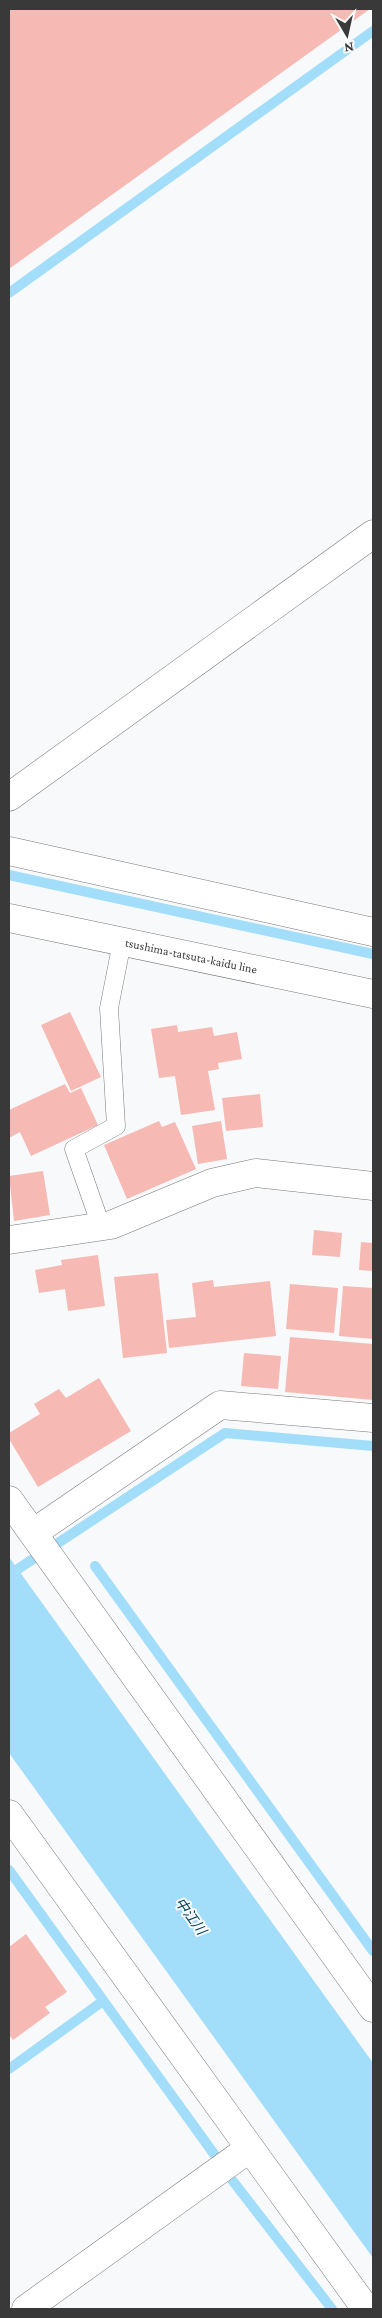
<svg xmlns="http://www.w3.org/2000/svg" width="382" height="2318" viewBox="0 0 382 2318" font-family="'Crimson Pro','Noto Sans JP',serif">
<rect width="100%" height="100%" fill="#f8f9fa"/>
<path fill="#a2ddf9" d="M9 1557 373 2063V2258L9 1753Z"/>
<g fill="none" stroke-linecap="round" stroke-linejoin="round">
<path stroke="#a2ddf9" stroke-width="10" d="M9 293 373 31
M9 875 373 954
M58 1543 225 1433 373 1446
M95 1566 373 1951
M9 1575 33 1559
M9 1870 214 2154
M9 2069 103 2001
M232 2180 332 2309"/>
</g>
<path fill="#f6b9b3" d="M9 9H370L9 269Z
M70 1012 101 1077 71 1091 41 1025Z
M177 1025 178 1032 212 1027 214 1036 237 1032 242 1059 218 1063 219 1069 208 1071 215 1110 181 1115 175 1076 159 1078 151 1029Z
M65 1084 70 1093 81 1088 98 1125 31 1156 20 1132 9 1138V1110Z
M260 1094 263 1127 226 1131 222 1098Z
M159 1121 162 1127 175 1122 196 1169 127 1199 104 1145Z
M221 1121 227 1159 198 1164 192 1126Z
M43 1171 50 1215 14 1221 9 1176Z
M314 1230 342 1233 340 1257 312 1255Z
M361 1242 373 1243V1271L359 1270Z
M98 1255 105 1306 68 1311 65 1289 39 1293 35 1270 62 1265 61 1260Z
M158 1273 167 1353 123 1358 114 1277Z
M213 1280 214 1287 270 1281 276 1336 169 1348 166 1320 196 1317 192 1283Z
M290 1284 338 1288 334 1333 286 1329Z
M343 1286 373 1288V1339L339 1336Z
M290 1337 373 1344V1400L285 1392Z
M244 1353 281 1356 278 1389 241 1386Z
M99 1378 131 1431 38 1487 9 1439V1433L40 1414 34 1404 59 1389 66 1398Z
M26 1934 67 1992 45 2007 50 2013 13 2040 9 2035V1947Z"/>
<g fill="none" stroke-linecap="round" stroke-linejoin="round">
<g stroke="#79797a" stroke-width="19">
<path id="service" d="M101 1226 74 1149 116 1126 109 1008 122 942"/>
</g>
<g stroke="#79797a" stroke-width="29">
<path id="minor" d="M9 797 373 534
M9 851 373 932
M9 1240 111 1225 212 1183 256 1173 373 1186
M9 1500 373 2008
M33 1533 220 1405 373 1418
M9 1814 366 2309
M26 2309 250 2148"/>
</g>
<g stroke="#79797a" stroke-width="29">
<g id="secondary">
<path id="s1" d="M9 918 373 994"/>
</g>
</g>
<use href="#service" stroke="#fff" stroke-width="18"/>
<use href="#minor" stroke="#fff" stroke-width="28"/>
<use href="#secondary" stroke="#fff" stroke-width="28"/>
</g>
<g text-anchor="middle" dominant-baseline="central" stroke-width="4" stroke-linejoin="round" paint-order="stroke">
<g font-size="12" fill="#39393a" stroke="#f8f9fa">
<text stroke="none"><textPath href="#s1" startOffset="186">tsushima-tatsuta-kaidu line</textPath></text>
</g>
<g font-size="14" font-style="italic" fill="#004259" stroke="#f8f9fa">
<text transform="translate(191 1916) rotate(54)">中江川</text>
</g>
</g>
<rect width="382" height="2318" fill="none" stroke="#39393a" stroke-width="20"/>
<g transform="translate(347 35) rotate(171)" stroke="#f8f9fa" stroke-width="4" paint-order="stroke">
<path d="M0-4L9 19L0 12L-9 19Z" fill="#39393a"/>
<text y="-8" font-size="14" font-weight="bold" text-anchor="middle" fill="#39393a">N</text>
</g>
</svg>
